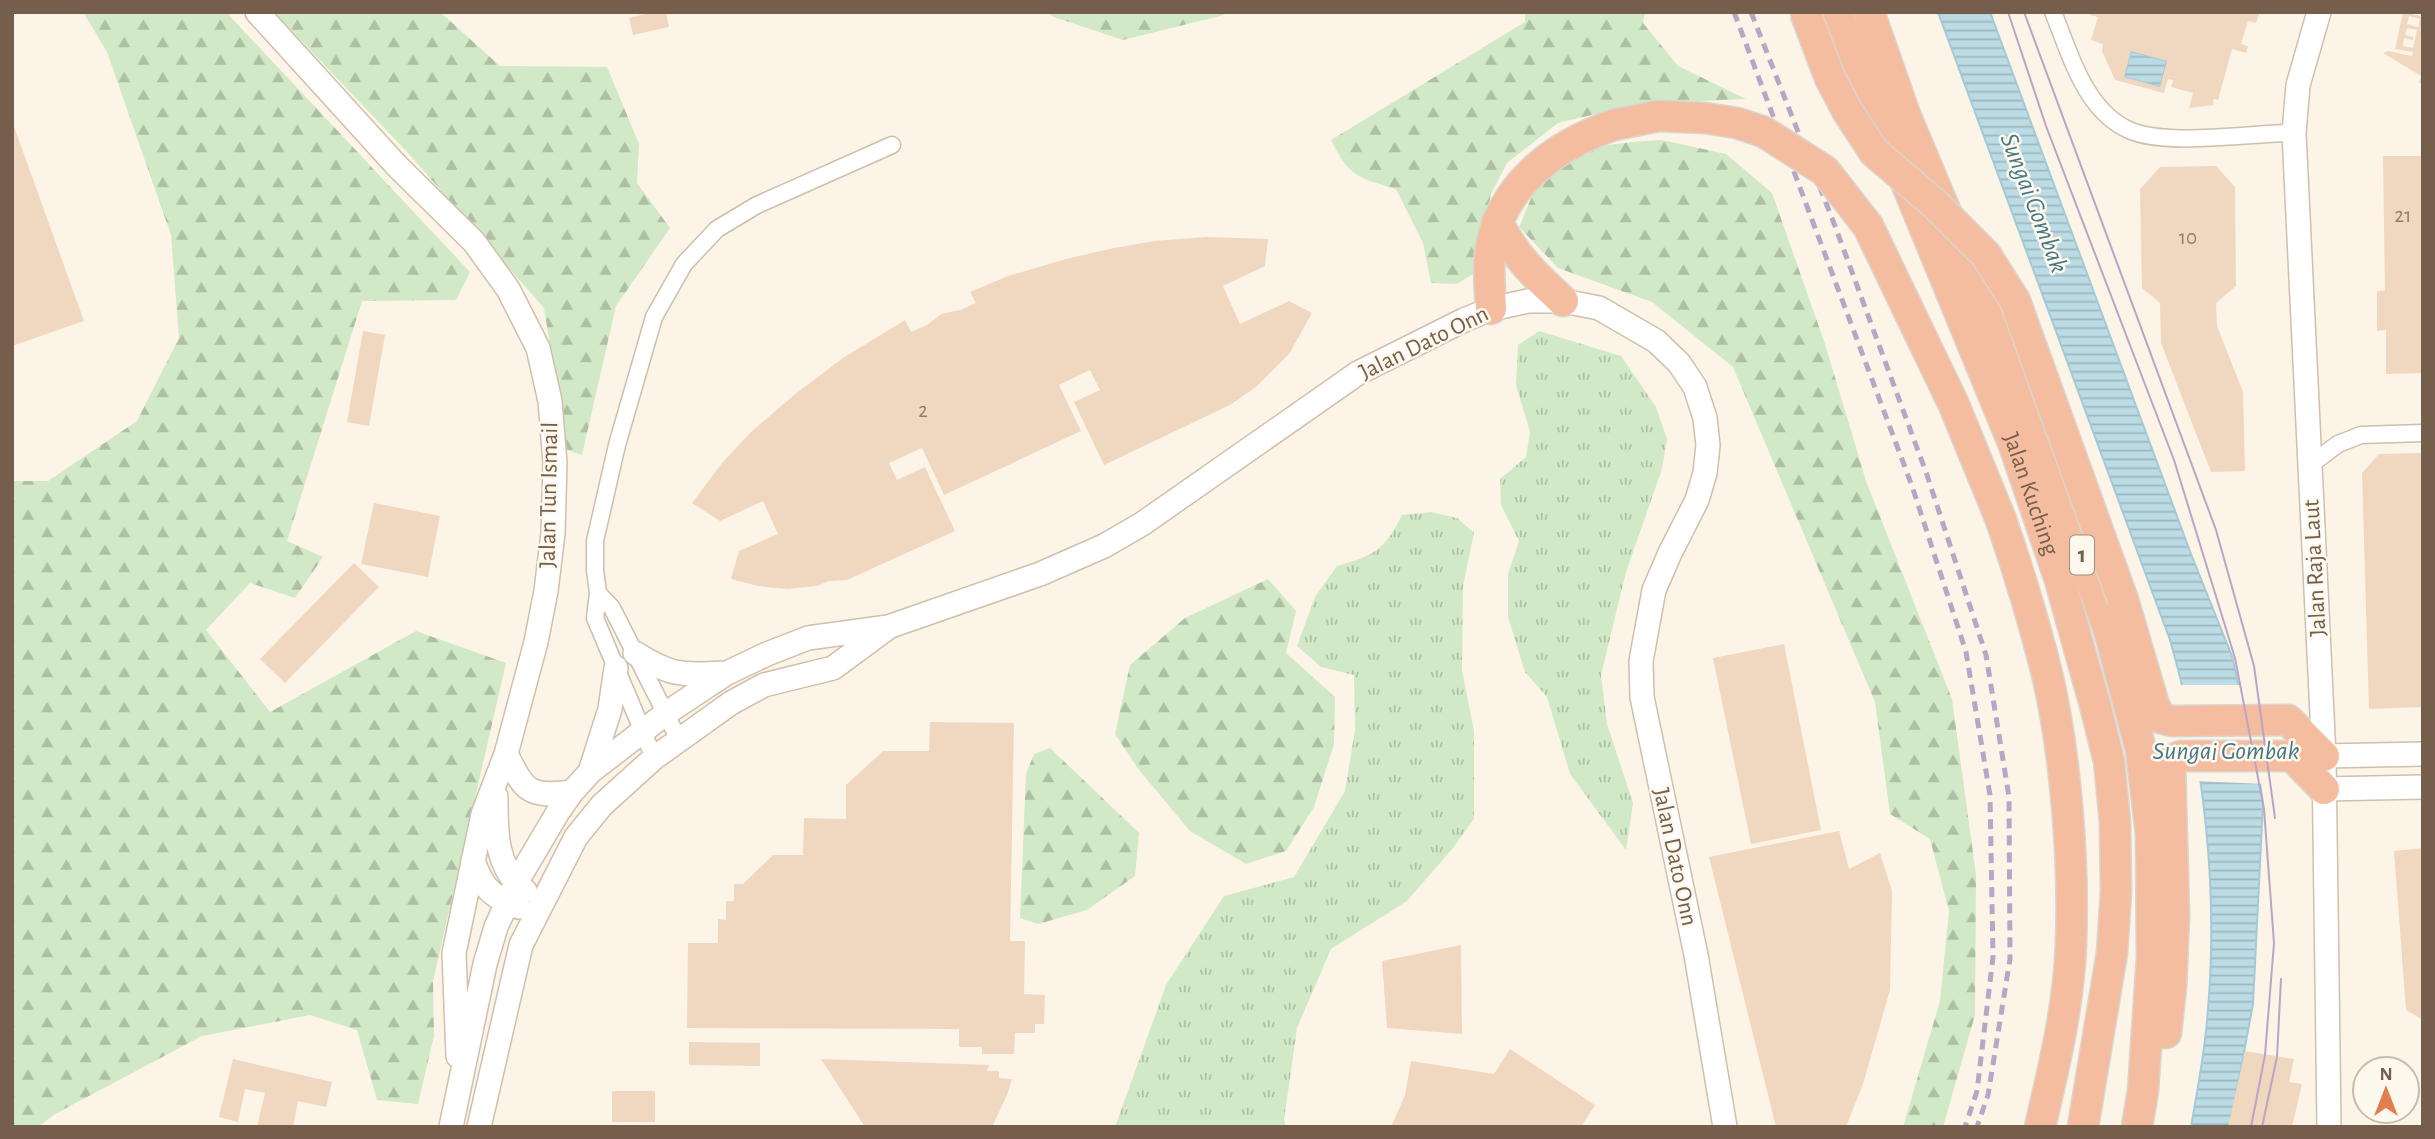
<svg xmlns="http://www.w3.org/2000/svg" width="2435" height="1139" viewBox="0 0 2435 1139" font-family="'Alegreya Sans',sans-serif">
<defs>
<pattern id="grass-tufts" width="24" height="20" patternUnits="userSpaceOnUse" patternTransform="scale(1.75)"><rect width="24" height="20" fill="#d1e9c6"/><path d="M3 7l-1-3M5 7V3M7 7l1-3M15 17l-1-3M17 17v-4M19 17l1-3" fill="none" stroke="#aec0a3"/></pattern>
<pattern id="forest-firs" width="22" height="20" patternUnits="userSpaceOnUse" patternTransform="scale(1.75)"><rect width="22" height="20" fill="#d1e9c6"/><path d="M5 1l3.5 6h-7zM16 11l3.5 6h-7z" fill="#aec0a3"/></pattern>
<pattern id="water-rules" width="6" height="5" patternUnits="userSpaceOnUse" patternTransform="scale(1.75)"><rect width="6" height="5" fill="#bcdce5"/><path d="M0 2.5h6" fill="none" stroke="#9db6bc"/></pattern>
</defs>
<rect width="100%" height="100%" fill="#fcf5e7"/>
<path fill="url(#grass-tufts)" d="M1539 331 1621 356 1656 407 1667 439 1662 469 1626 572 1601 675 1607 724 1633 803 1626 850 1570 774 1547 697 1525 672 1508 617V574L1519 541 1501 505 1500 479 1526 457 1530 432 1516 385 1518 345Z
M1431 512 1457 518 1474 533 1463 586 1462 670 1474 731V819L1453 848 1407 901 1331 949 1297 1028 1284 1120 1286 1127H1115L1166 985 1224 896 1294 877 1345 791 1355 730 1354 675 1321 667 1297 646 1315 597 1337 566C1373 556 1385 550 1402 515Z"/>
<path fill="url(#forest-firs)" d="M83 12H226L470 272 456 300 362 301 287 541 323 557 295 598 250 583 206 630 270 712 416 631 506 663 433 981 434 1036 418 1104 377 1100 357 1030 310 1015 202 1036 55 1114 38 1127H12V481H48L137 421 179 338 171 235 107 52Z
M274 12H440L500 66 607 67 639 144 637 183 670 228 616 306 582 455 567 450 544 308 408 153Z
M1047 12H1223L1224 15 1123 40 1054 17Z
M1525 12H1645L1643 23 1678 66 1746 99 1637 104 1558 123 1507 163 1491 194 1473 274 1457 284 1431 283 1423 243 1396 189C1357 177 1350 178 1331 140L1525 22Z
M1662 140 1726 154 1772 193 1825 344 1866 481 1952 699 1976 875 1975 1015 1943 1127H1903L1940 1001 1949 911 1930 839 1890 814 1875 702 1733 367 1652 302 1558 268 1519 227C1526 213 1531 193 1541 182 1571 144 1617 143 1662 140Z
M1268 579 1296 611 1286 653 1335 697 1334 744 1314 807 1286 851 1246 864 1190 831 1139 770 1115 734 1130 665 1185 618Z
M1050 748 1139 833 1135 876 1087 910 1038 924 1020 918 1026 774 1034 754Z"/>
<path fill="url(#water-rules)" stroke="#a3cad6" stroke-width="2" d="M1938 12H1990L2191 554 2232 656 2240 692 2254 739 2263 804 2253 1004 2230 1127H2191C2197 1092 2204 1056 2207 1021 2219 895 2205 760 2170 640Z
M2131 51 2167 61 2160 87 2124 77Z"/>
<path fill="#fcf5e7" d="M2179 685H2242L2258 738 2264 784 2197 781Z"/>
<path fill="#f0d7c0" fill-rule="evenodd" d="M654 12H666L669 27 633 35 629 18Z
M2091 12H2260L2256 23 2248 21 2241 44 2248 46 2246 53 2232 49 2218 100 2214 99 2213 105 2189 108 2193 93 2171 87 2173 80 2168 79 2164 93 2115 80 2102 51 2103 44 2091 40 2098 17 2090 15ZM2131 51 2167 61 2160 87 2124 77Z
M2403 12 2420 16 2423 12V83H2419L2421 76 2383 53 2388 51 2412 56 2413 52 2395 49ZM2409 16 2420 19 2418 27 2407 24ZM2407 28 2417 30 2413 48 2403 46 2404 38 2413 40V37L2405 35Z
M12 121 84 321 12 346Z
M2383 156H2423V373L2386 374V330L2377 331V291H2385Z
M2216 166 2235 187 2236 286 2216 303 2217 326 2243 392 2245 471 2211 472 2161 343 2160 303 2142 288 2140 189 2160 167Z
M1206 237 1268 239 1265 266 1223 286 1240 324 1289 301 1312 313 1289 354 1256 387 1230 405 1104 465 1074 402 1100 390 1090 370 1059 385 1081 431 944 495 922 448 889 463 897 480 925 467 955 531 847 580 829 581 817 586 787 589 758 586 731 579 739 551 778 534 763 501 720 521 692 503 722 463 751 432 794 395 843 358 905 320 911 332 927 325 941 314 960 310 976 303 970 292 1008 276 1066 259 1114 248 1154 241Z
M363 331 385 335 369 426 347 422Z
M2423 453V707L2369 709 2362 473 2379 454Z
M374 503 440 516 428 577 361 564Z
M354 563 379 587 285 683 260 659Z
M1784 644 1821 830 1751 844 1713 658Z
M930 722 1014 723 1010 941H1025L1024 994 1045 995 1044 1024H1035V1033H1015L1014 1054H982V1047H959V1029L687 1028 688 943H718V919L726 920V901H734V884H743L773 855H803L804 818 846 819V785L883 751H929Z
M1839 831 1849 869 1880 853 1892 891 1890 990 1863 1084 1846 1127H1776L1709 857Z
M2423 848V1020L2406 1010 2394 851Z
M1461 945 1462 1034 1387 1028 1382 961Z
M689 1042 760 1043V1066L689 1065Z
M1510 1049 1595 1105 1581 1127H1391L1405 1095 1411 1061 1494 1074Z
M2245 1051 2294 1059 2289 1082 2302 1084 2292 1127H2228Z
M233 1059 332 1082 326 1107 298 1101 293 1127H257L265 1093 245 1089 238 1122 219 1117Z
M821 1059 989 1065 987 1071H999V1078L1012 1079 1007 1095 992 1127H865Z
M612 1091H655V1122H612Z"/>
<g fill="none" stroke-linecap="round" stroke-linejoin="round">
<g stroke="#cdbeae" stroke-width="19">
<path id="street" d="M2053 12C2064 39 2074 71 2090 95 2100 110 2113 123 2129 130 2166 147 2250 133 2294 133
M2310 465 2338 444 2361 435 2423 433
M598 593 612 608 679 740
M654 758 595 618 598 593 595 570V541L617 445 654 317 684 264 717 229 757 205 892 145"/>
</g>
<g stroke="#d0bfab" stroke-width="26">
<path id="secondary" d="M257 12 397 166 474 242 508 289 538 348 550 401 555 463 553 533 546 591 536 642 506 754 483 814 454 953 458 1056
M2319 12 2298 85 2294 133 2324 756 2329 1127
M635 653C673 677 683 675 727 673
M506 754C525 791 528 798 572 792
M2324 756 2423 754
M590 772 610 709 616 668
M2324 789 2423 787
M496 797C496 832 495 867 525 891
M473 860C482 888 492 897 519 907
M451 1127 485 964 496 927 516 883 558 812 572 792 590 772 665 714 727 673 767 654 808 638 888 627 1040 574 1104 546 1142 524 1358 373 1464 320 1491 309 1528 301H1563L1599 308 1656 341 1679 363 1695 387 1705 418 1708 445 1705 473 1697 500 1670 553 1654 590 1641 661 1642 697 1696 955 1725 1127
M479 1127 521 945 576 837 602 805 654 758 731 703 764 685 833 668 886 629"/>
</g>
<g stroke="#dbd5d0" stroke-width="33">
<g id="highway">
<path id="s1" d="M1836 12 2014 445 2060 580 2095 705 2109 761 2115 822 2116 891 2112 953 2083 1127"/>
<path d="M1869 12 1904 112 1991 320 2079 546 2109 630 2141 750 2151 834 2152 958 2143 1091 2137 1127"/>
<path d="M1497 222C1515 256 1534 275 1563 301"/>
<path d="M1491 309C1490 291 1488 272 1490 254 1498 187 1554 145 1614 125"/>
<path d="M2001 520C2019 572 2035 625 2048 678 2066 758 2074 861 2071 943 2069 1005 2054 1067 2040 1127"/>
<path d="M2123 600 2154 705 2160 718 2172 721 2288 720 2324 756"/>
<path d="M2166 1033 2171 987 2174 916 2170 764 2174 759 2181 756H2292L2324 789"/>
</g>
</g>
<use href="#street" stroke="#fff" stroke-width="16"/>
<use href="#secondary" stroke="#fff" stroke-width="23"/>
<use href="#highway" stroke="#f4bda0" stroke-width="30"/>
<path stroke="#b9a5c6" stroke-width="2" d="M2008 12 2046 126 2174 460 2235 658 2264 809 2274 943 2265 1055 2251 1127
M2024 12 2216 530 2254 666 2275 818
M2262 1127 2277 1057 2281 979"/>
<path stroke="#b9a5c6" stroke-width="5" stroke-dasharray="10 7" stroke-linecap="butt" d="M1734 12 1912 486 1966 652 1990 795 1993 957 1977 1091 1965 1127
M1751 12 1835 226 1927 475 1986 655 2009 797 2010 959 1988 1095 1977 1127"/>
<g stroke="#dbd5d0" stroke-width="33" stroke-linecap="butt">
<path id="highway-bridge" d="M1805 12 1830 78 1848 112 1874 152 1936 205 1986 255 2015 301 2123 600
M1614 125 1658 116 1705 118 1737 123 1764 132 1825 171 1868 226 1954 405 2001 520"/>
</g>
<use href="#highway-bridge" stroke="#f4bda0" stroke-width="30"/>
</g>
<g text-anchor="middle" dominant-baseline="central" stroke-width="5" stroke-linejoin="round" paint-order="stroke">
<g font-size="21" fill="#947c69">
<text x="2403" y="215">21</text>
<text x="2188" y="237">10</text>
<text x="923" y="410">2</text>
</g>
<rect fill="#fef9ee" stroke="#9e8c7d" stroke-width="2" x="2070" y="535.5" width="24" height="39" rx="5"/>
<g font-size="23" font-weight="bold" fill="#755e4c">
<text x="2082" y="555">1</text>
</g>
<g font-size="24" fill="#755e4c" stroke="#fef9ee">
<text transform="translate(1424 343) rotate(-26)">Jalan Dato Onn</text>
<text transform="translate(549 495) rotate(-89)">Jalan Tun Ismail</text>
<text stroke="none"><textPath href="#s1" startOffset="520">Jalan Kuching</textPath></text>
<text transform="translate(2315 568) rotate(-93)">Jalan Raja Laut</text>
<text transform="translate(1675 857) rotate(78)">Jalan Dato Onn</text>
</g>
<g font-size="26" font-style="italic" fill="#477787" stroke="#fef9ee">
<text transform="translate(2034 203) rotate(69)">Sungai Gombak</text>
<text x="2226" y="751">Sungai Gombak</text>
</g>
</g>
<rect width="2435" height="1139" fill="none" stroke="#755e4c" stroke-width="28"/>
<g transform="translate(2386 1090)"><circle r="33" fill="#fef9ee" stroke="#c7bbad" stroke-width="2"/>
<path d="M0-5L12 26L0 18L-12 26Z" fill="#e17d51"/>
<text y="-10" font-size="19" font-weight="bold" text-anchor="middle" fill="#755e4c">N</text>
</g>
</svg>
